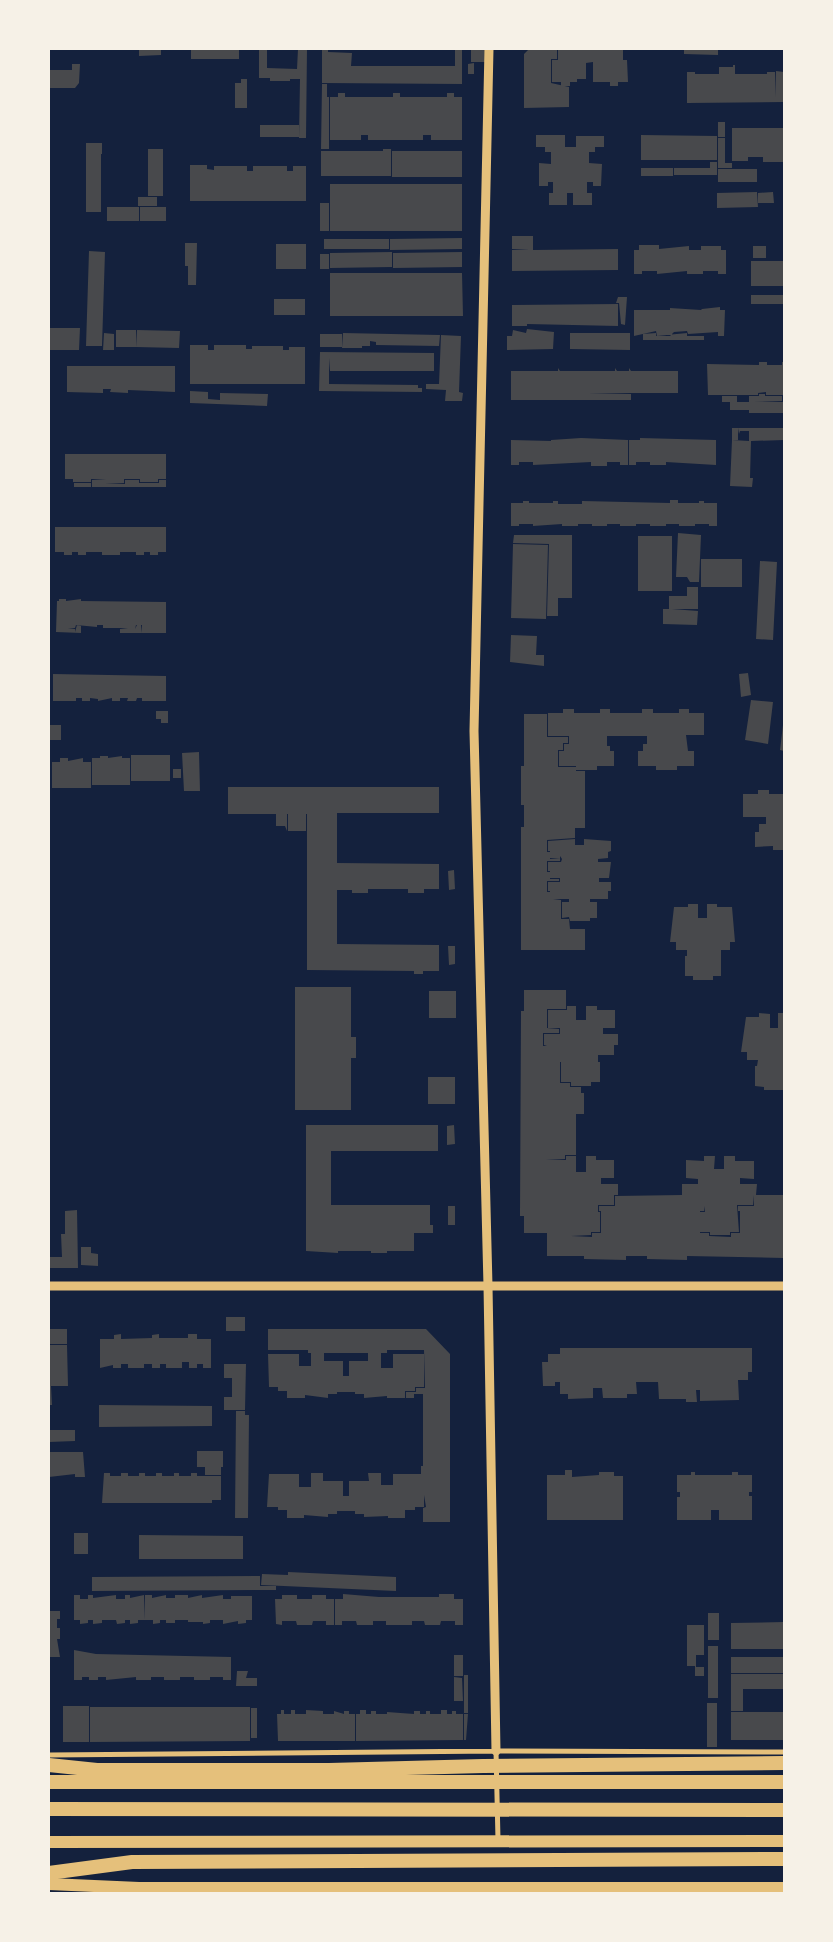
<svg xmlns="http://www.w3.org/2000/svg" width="833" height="1942" viewBox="0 0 833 1942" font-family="'Roboto Condensed',sans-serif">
<rect width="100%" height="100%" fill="#14213d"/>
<path fill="#48494c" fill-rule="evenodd" d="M139 49H161V55L139 56Z
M191 49H239V59H191Z
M298 49H307L306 138H299L300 79H290V81H270V78H259V50H267V68L297 69Z
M322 49H328V52L352 53 351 66H455V50H462V84L322 83Z
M471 49H487V62H471Z
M529 49H557V59H551V83L569 87V107L524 108V54Z
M558 49H623V60H627L628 82H618V86H610V82H593V62L586 63V79H577V82H570V86H561V82H552V60H558Z
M684 49H718V55L684 54Z
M474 63V74H468V64Z
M72 64H80L79 83 75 88H49V70H72Z
M733 65H735V74H767V72H775V97L776 71 784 72V102L687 103V72H695V74H719V67H733Z
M241 79H247V108H235V83H241Z
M322 84H327V97H329V149H321Z
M338 93H345V97H393V93H400V97H447V93H454V97H462V140H431V135H423V140H368V135H361V140H330V97H338Z
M718 122H725V137H718Z
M260 125H299V137H260Z
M732 128H784V162H763V157H748V161H732Z
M536 135H565V147H576V136H604V147H595V152H589V163L602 164 601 186H593V182H587V193H592V205H573V193H567V205H549V193H553V182H548V186H539V163L551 164V152H545V147H536Z
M641 135 717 136V160H641Z
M718 138H725V163H732V168H718Z
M86 143H102V154H86Z
M148 149H163V196H148Z
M383 149H391V176H321V151H383Z
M392 151H462V177H392Z
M86 154H101V212H86Z
M710 162H717V175H674V168H710Z
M190 165H207V169L214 170V166H247V171H253V166H287V171H293V166H306V201H190Z
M641 168H673V176H641Z
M718 169H757V182H718Z
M330 184H462V231H330Z
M757 192 758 207 717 208V193Z
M773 192 774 203H758V193Z
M138 197H157V206H138Z
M320 203H329V231H320Z
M107 207H139V221H107Z
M140 207H166V221H140Z
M512 236H533V250L618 249V270L512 271V250H529L512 249Z
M462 238V249L390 250V239Z
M324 239H389V249H324Z
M185 243H197L196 285H188V266H185Z
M276 244H306V269H276Z
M639 245H659V249L689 246V250H701V246H721V250H726V274H718V271H703V274H687V271L657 274V271H642V274H634V250H639Z
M753 246H766V258H753Z
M89 251 105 252 102 346H86Z
M392 252V267L330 268V253Z
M462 252V267L393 268V253Z
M320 254H329V269H320Z
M751 261H784V286H751Z
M330 273H462L463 316H330Z
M751 295H784V304H751Z
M618 297H627L625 325 621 324 619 303H616Z
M274 299H305V315H274Z
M618 304V326L527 324V326H512V305Z
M720 307V310H725L724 336H718V332L688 334 687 331 674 332 670 336H657L656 331 634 336V310H670V308L701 310 702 309Z
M49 328H80L79 350H49Z
M527 329 554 332 553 349 507 350V336H512L513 330 526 333Z
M116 330H136V347H116Z
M137 330 180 331 179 348 136 347Z
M104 333 114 334V350H103Z
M343 333 440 335 439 346 376 345V342L370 341V346H362V348H342Z
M570 333H630V350L570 349Z
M656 333V336L687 333V336H704V340H643V334Z
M320 334H342V347H320Z
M441 335 461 336 459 392 463 393 462 401H445L446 390 426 389V384H439Z
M190 345H208V350H214V345H246V349H252V346H283V350H289V347H305V384H190Z
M320 352 434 353V371H330L329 358V384L418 385V388H422V392L319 391Z
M759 362H767V365H782V362H784V395H766V392L758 393V395H708L707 364 759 365Z
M67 366H175V392L128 390V393L110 392 111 389H103V393L67 392Z
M558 368 560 371H567V394V371H615V368L617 371H629V368L631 371H678V393H588L631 394V400H511V371H558Z
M190 391 208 392V399L220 400V393L268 394 267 406 190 403Z
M759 394H765V396H782V401L754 402H784V413H749V410H730V402H749V396H759Z
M722 396H737V402H722Z
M732 428H738V440H732Z
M738 428H784V440L751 441 750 478H753L752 487 730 486 732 440 749 441V431H740L739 434Z
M581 438 628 440V465H620V462H607V466H591V462L533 465V462H519V465H511V440L551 441V440Z
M640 438 716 440V465L666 462V465H650V462H636V465H629V440H640Z
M65 454H166V479H158V482H140V479H124V483H105L125 484V480H139V483H159V480H166V487H92V480L106 479H91V482H73V479H65Z
M74 483H91V487H74Z
M670 500H678V503H699V501H704V503H717V526H709V524H695V526H679V524H666V526H650V524H636V526H620V524H607V526H592V524H578V526H562V524L533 526V524H519V526H511V503H523V501H529V503H553V501H558V504H582V501L670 503Z
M55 527H166V552H158V555H150V552H144V555H136V552H120V555H102V552H86V555H78V552H72V555H64V552H55Z
M678 533 701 535 699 582H690L687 577H676Z
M514 535H572V598H558V616H547L549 544 513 543Z
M638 536H672V591H638Z
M513 544 548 545 546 619 511 618Z
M701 559H742V587H701Z
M760 561 777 562 773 640 756 639Z
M687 587H698V609H672L698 611 697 625 663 624V609H669V596H687Z
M59 599H66V601L81 599V601L166 602V633H141L142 625H136L135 629 137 625H141V633H120V629L128 628H103V625H97V627L76 625 75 628H68L75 629V632L77 625H81V633L56 632 57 601H59Z
M511 635 537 636 536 655H544V666L510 662Z
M748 673 751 695 741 697 739 674Z
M53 674 166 676V701H142V698H137L136 701H127L128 698H120V701H112V698L98 701V699L90 698V701H82V698H76V701H53Z
M751 700 773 702 768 744 745 740Z
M563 709H574V713H600V709H610V713H627V736H607V746H610V751H614V766H597V770H576V766H559V751H564V744H569V736H548V713H563Z
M642 709H653V713H679V709H689V713H704V735H686L688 751H694V766H677V770H656V766H638V751H643V744H647V736H627V713H642Z
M156 711H168V723H161V719H156Z
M524 714H547V737H568V743H563V750H558V767H576V771H585V828H575V838L547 840V852H550V859H560V861H547V872H550V879H559V881H547V892H550V900V891H548V882H560V878H550V871H548V862H561L562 859 560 856V859L550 858V851H548V841L575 839V845H584V839L611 841V851L608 852V858L598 859V862H611L609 878H599V882H611V891H608V899H590V902H597V918H590V921H570L569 917 562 918V902H569V899H553L561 900V919H569L570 929H585V950H521V827H524V805H521V766H524Z
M50 725H61V740H49Z
M783 725H784V751L780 750Z
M199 752 200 791H184L182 753Z
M131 755H170V781H131Z
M100 756H108V758L122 756V758H130V785H92V758H100Z
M60 758H68V761L83 758V762H91V788H52V762H60Z
M173 769H181V778H173Z
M228 787H439V813H337V863L439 864V889H424V893H408V889H368V893H352V890H337V944L439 945V971H423V974H414V971L307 970V814H228Z
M758 790H769V794H784V850H773V846L755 847V832H759V824H766V817H743V794H758Z
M276 814H287V831L285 826H276Z
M288 814H306V831H288Z
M454 870 455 889 449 890 448 871Z
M688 904H698V918H707V904H717V907H732L735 942H730V950H721V976H713V980H693V976H685V956H687V950H676V942H670L674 907H688Z
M448 946H455V964L449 965Z
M295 987H351V1037H356V1058H351V1110H295Z
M524 990H566V1009H547V1028L559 1029V1033H543V1046H547L544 1045V1034H560V1028H548V1010H567V1006H576V1020H586V1006H597V1010H615V1028H603V1034H618V1045H614V1055H598V1062H600V1082H591V1086H571V1082H561V1062H566H560V1083H570V1087H581V1093H584V1114H576V1155H565V1159L546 1160H566V1156H576V1172H586V1156H596V1160H614V1178H601V1184H618V1195H614V1205H598V1212H600V1232H591V1235L571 1236 592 1237V1233H601V1211H599V1206H615V1196L682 1195V1184H698V1179L686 1178V1160L704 1161V1156H715L714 1169H724V1156H735V1161H754V1179L740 1178V1184H757L756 1195H784V1258L687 1256V1260L647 1259V1256H626V1260L584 1259V1256H547V1233H524V1216H520L521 1011H524ZM753 1195 754 1206H738V1211H740V1233H731V1237L709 1236V1233H700V1211H704V1206L705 1212H700V1232H710V1235H730V1232H739L737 1205H753Z
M429 991H456V1018H429Z
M759 1013 770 1014V1028H778V1013H784L783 1090H764V1087L755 1086V1066H757L758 1060H747V1052H741L746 1017H759Z
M428 1077H455V1104H428Z
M306 1125H438V1151H331V1205H430V1225H433V1233H414V1251H387V1253H371V1251H338V1253L306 1251Z
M454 1125 455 1144 447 1145V1126Z
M448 1206H455V1225H448Z
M77 1210 78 1268H49V1257H62L61 1234H65V1211Z
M81 1247H91V1253L98 1254V1266L81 1265Z
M226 1317H245V1331H226Z
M49 1329H67V1344H49Z
M268 1329H426L450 1354V1522H423V1508L426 1507 424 1495V1507H415V1510H405V1518H388V1516L364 1517V1514H355V1511H337V1514H328V1517L304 1515V1518H287V1510H278V1507H267L269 1474H299V1487H311V1473H323V1481H343V1496H349V1481H369L368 1473H381V1485H393V1474H421V1466H423V1394H414V1398H406V1392H416V1388H425L424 1350H387V1353H381V1368H393V1354H424V1387H415V1391H405V1398H387V1396L364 1398V1394H355V1392H337V1394H328V1398L305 1395V1398H287V1391H278V1387H269L268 1354H299V1366H311V1353H308V1350H268ZM324 1353H368V1361H349V1376H343V1361H324Z
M121 1334V1339L152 1338V1335L159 1334V1338H188V1334H197V1339H211V1368H203V1364H197V1368H189V1362H182V1368H166V1364H160V1368H152V1364H144V1368H128V1364H121V1368H113V1365L100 1368V1339H114V1335Z
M49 1345H67L68 1386H51L52 1405H49Z
M560 1348H752V1372H748V1380H738L739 1400 700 1401V1390H696L697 1402H686V1399H659L658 1382H636L637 1394H627V1398H603L602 1388H593V1398L568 1399V1394H560V1382H555V1386H543L542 1362H548V1354H560Z
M224 1364H246L245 1410H224V1397H232V1378H224Z
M99 1405 212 1406V1426L99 1427Z
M236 1411H245V1415H249L248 1518H235Z
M49 1430H75V1441L49 1442Z
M197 1451H223V1467H221V1475H205V1467H197Z
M49 1452H83L85 1477H75V1474L49 1477Z
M565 1470H572V1477L599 1475V1472H614V1476H623V1520H547V1475H565Z
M691 1472H695V1475H732V1472H738V1475H752V1492H749V1496H752V1520H719V1510H711V1520H677V1497H680V1492H677V1475H691Z
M104 1473H110V1476H121V1473H128V1476H139V1473H145V1476H156V1473H162V1476H174V1473H179V1476H191V1473H197V1476H221V1500H212V1503H102Z
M74 1533H88V1554H74Z
M139 1535 243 1536V1559H139Z
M288 1572 396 1577V1591L261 1585 262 1574 288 1575Z
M260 1576V1586H276V1590L92 1591V1577Z
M343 1594 379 1597H439V1594H454V1599H463V1625H455V1621H441L440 1625H425L424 1621H412V1625H386V1621H373V1625H357L356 1621H342V1625H335V1599H343Z
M74 1595H80V1599H88V1595H93V1598L116 1595V1599H125V1595H130V1598L144 1595 145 1620H138V1623L130 1624V1620H125V1623L117 1624 116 1620H102V1623L93 1624V1620H88V1623L80 1624V1620H74Z
M145 1595H152V1598L166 1595V1598H175V1595H188V1598L202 1595V1598L223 1595V1599H231V1596H252V1620H246V1623L238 1624V1621L223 1624V1620H210V1623L203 1624V1622H188V1620H175V1623H166V1620H160V1623L153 1624V1620H145Z
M282 1595H297V1599H312V1595H326V1599H334V1625H326V1621H313L312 1625H297L296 1621H282V1625L276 1624 275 1599H282Z
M49 1611H60V1619H57V1628H60V1639H57L60 1657H49Z
M708 1613H719V1640H708Z
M784 1622V1649H731V1623Z
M687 1625H704V1655H696V1667H704V1676H695V1666H687Z
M708 1646H718V1698H708Z
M74 1650 96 1654 231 1657V1680H223V1677H210V1680H194V1677H180V1680H164V1677H151V1680H136V1677L106 1680V1677H98V1680H89V1677H82V1680H74Z
M454 1655H463V1676H454Z
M731 1657H784V1673H731Z
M237 1671H248L246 1678H257V1686H236Z
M731 1674H784V1689H743V1711H731Z
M464 1675H468V1713H464Z
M454 1677 462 1678 463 1701H454Z
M707 1703H717V1747H707Z
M63 1706H89V1742H63Z
M90 1707H250V1741L90 1742Z
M251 1708H257V1738H251Z
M281 1710H284V1714H291V1710H295V1714H306V1710L323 1711V1714H334V1711L344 1714V1711H349V1714H355V1741H278L277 1714H281Z
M360 1710H366V1714H371V1711H376V1714H387V1712L414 1714V1711H420V1714H426V1711H430V1714H441V1710H447V1714H452V1711H456V1714H463V1740L356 1741V1714H360Z
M731 1712H784V1740H731Z
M464 1714H468L466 1740H464Z"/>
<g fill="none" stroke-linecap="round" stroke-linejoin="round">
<path stroke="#e5c07b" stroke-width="5" d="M496 1751 498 1840
M49 1755 496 1751 784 1752"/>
<path stroke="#e5c07b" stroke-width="9" d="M489 49 474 731 488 1286 496 1751
M49 1286H784"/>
<path stroke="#e5c07b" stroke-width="12" d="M49 1842 784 1841
M49 1884 139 1888H784"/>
<path stroke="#e5c07b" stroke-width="14" d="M49 1765 97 1770H329L483 1766 784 1763
M49 1782H784
M49 1809 784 1810
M49 1873 132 1862 784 1859"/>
</g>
<rect width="833" height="1942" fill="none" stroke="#f6f1e7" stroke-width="100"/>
</svg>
